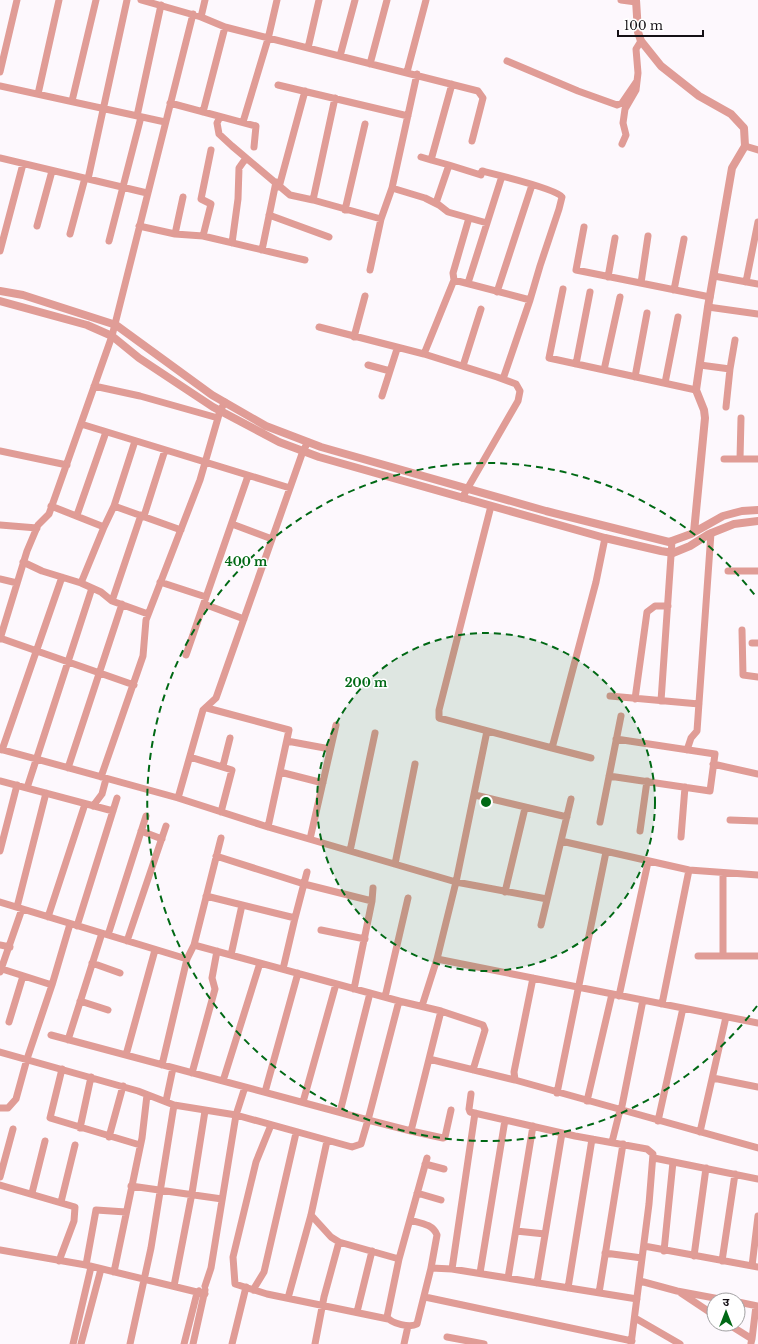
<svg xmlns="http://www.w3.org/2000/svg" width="758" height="1344" viewBox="0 0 758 1344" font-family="'Libre Baskerville','Noto Sans Devanagari',serif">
<rect width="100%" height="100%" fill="#fdf8fd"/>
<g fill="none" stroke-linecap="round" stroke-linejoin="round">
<path stroke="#e09c96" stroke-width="7" d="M141 0 201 17 225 27 478 91 483 98 472 141
M621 0 636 2
M201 17 205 0
M308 48 319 0
M340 56 355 0
M507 61 578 91 617 105 622 103 637 81
M370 64 387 0
M0 72 17 0
M407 72 426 0
M278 85 408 116
M0 86 165 122
M38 94 59 0
M335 98 313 200 381 219 392 188 425 198 439 205 448 212 487 223
M72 101 96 0
M170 103 256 126 254 147
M203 112 225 27
M137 116 161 5
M220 117 217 123 219 134 232 146 290 195 313 200
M243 122 268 39 277 0
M622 144 626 135 623 123 625 109 636 90 638 73 636 49 641 41
M745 146 758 150
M421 157 431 160
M0 158 147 193
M449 165 481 175 482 171C494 174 557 189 562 197L559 209 540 266 530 300 503 379
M88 179 127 0
M279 187 305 91
M392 188 417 74
M436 203 449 165 431 160 452 84
M345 210 365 124
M269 215 329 237
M37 226 52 171
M139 226 175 234 203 236 305 260
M584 227 576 270 710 297
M70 234 85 178
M175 234 183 197
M203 236 211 204 201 199 211 150
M109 241 141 117
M232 243 238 199 239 168 246 158
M262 250 276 182
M0 251 23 164
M370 270 381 219
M714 276 758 284
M608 277 615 238
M454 280 453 273 469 218
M746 282 758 222
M468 283 502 176
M641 283 648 236
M563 289 549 358 696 390
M674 290 684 239
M497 292 532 185
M708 307 758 314
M319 327 424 354
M354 337 365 296
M576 364 590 292
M368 365 390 371
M700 365 730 369 726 407
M463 366 481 309
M730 369 735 340
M604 370 620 297
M635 377 647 313
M665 383 678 317
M94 386 140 396 218 418
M382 396 397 349
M81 424 290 488
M135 441 114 506 181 530
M0 451 67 465
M724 459H758
M740 459 741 418
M462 498 518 401 520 391 516 384 497 377 424 354 454 280 530 300
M51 506 104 527 81 583
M491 506 439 710V718L552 748
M77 515 106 432
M144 516 165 450
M232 524 272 539
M0 525 37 528
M104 527 114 506
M23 562 42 571 81 583 101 592 112 601 148 614
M728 571H758
M0 579 17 583
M160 582 206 597
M112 601 141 515
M204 604 244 619
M742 630 743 675 758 677
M0 638 134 685
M0 639 27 551 38 525 49 514 112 336 193 14
M752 643H758
M186 655 248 476
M610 696 699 704
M635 699 647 612 655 606H668
M661 701 672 541
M207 708 289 730 268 827
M287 741 330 749
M0 749 178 798 268 827 456 882 547 899
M2 750 62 577
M687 750 691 738 697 731 711 533
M190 757 232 770 221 812
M591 758 552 748 596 582 605 538
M713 764 758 774
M223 766 230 738
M68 768 122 604
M280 772 323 783
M609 776 710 791 715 754 616 739
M101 777 143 656 146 620 200 480 220 411 225 402
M0 781 113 811
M27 788 92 588
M475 795 567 817
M178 798 203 710 216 698 303 451 308 442
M93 806 102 794 106 779
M730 820 758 821
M600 822 621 716
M141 831 162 839
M640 831 647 781
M681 837 685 787
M310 839 336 725
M561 841 689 870 758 875
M0 851 17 785
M350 851 375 733
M216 856 304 884 372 901
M395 864 415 764
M723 874V956
M505 892 525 808
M206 896 295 918 283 969
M0 902 187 959 194 945 221 838
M17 907 46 793
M48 917 85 804
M295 918 307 872
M541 925 571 799
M77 926 117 798
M321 930 365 939
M108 935 146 816
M127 941 166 826
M0 945 10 947
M194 945 399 1001
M231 955 242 905
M698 956H758
M437 959 758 1023
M92 963 120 973
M2 969 52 985 70 924
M0 972 22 909
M533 978 514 1072 515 1080 758 1148
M354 989 372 901 373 888
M619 996 648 862
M385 997 408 898
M80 1001 108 1010
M662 1004 689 870
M422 1006 437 959 456 882 487 731
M9 1022 23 976
M68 1040 102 933
M0 1052 138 1091 174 1105 236 1115 352 1147 361 1144 368 1120 51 1035
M126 1055 155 950
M429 1059 441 1011
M162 1065 187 959
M62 1069 50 1118 140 1145
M192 1073 215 989 212 978 217 951
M713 1078 758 1087
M223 1081 260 963
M265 1092 298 973
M557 1093 606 852
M471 1094 469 1109 470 1112 575 1136 647 1149 653 1154 649 1204 631 1344
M166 1101 173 1068
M587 1101 612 994
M303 1102 336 984
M0 1108H8L16 1099 27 1059 52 985
M451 1110 445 1137 443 1138 411 1131 429 1059 515 1080
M621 1111 643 1000
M340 1112 370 993
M658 1121 683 1008
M271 1125 256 1162 233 1257 235 1284 267 1294 388 1319
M80 1128 91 1077
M411 1131 368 1120 399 1001 441 1011 483 1025 485 1030 473 1070
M700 1132 726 1017
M109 1137 123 1086
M612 1142 620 1110
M654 1158 758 1179
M425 1164 444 1169
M0 1177 13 1129
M0 1185 75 1207 74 1221 59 1261
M131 1186 222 1199
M32 1193 45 1141
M417 1193 441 1200
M61 1202 75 1145
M311 1215 331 1237 339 1242 399 1259 387 1317C392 1324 410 1328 417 1324L431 1268 452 1269 637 1299
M410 1220C420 1223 433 1224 437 1235L431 1268
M516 1231 545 1234
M644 1246 758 1267
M0 1250 86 1265 205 1294
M664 1251 673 1162
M605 1253 642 1258
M694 1256 706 1168
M399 1259 427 1158
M722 1261 735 1174
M86 1265 96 1210 126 1212
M752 1266 758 1216
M452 1269 475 1113
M114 1272 142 1138 147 1095
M480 1273 505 1120
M508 1278 533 1126
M640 1281 677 1291 725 1300
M537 1283 562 1133
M174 1286 192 1193 205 1111
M205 1286 211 1268 236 1115 245 1087
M568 1288 592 1139
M253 1290 264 1272 296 1133
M599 1293 623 1144
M681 1293 714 1315
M425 1297 632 1341
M288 1298 311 1215 327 1141
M738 1302 758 1306
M357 1312 372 1251
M635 1318 680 1344
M728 1324 752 1339 751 1343
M447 1337 484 1344
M752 1339 756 1306
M73 1344 91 1267
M81 1344 101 1269
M130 1344 151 1248 174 1105
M184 1344 197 1293 199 1291
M193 1344 205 1290
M232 1344 246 1287
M315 1344 324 1297 339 1242
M404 1344 408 1326"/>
<path stroke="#e09c96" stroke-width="8" d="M636 0 638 32 641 41 661 66 699 96 731 114 744 128 745 146 732 168 708 307 696 390 704 410 705 418 694 532
M0 291 23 295 116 325 212 395 266 426 321 447 546 511 669 542 691 534 723 516 742 511 758 510
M0 301 87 325 112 336 139 358 213 407 279 442 319 457 605 538 661 551 673 553 690 546 709 534 734 524 758 521"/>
</g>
<circle cx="486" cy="802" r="169" fill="#006915" fill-opacity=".12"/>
<g fill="none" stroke="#006915" stroke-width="2" stroke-dasharray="7 5">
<circle cx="486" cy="802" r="169"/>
<path d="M757 1006A339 339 0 1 1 757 598"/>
</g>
<circle cx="486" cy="802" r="6" fill="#006915" stroke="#fff" stroke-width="2"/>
<g font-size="12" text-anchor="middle" font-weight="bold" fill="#006915" stroke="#fff" stroke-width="3" stroke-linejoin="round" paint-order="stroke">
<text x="246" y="566">400 m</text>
<text x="366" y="687">200 m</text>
</g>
<g transform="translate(726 1312)"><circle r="19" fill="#ffffff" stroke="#a1a0a2"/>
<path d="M0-3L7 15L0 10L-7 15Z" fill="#006915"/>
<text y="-6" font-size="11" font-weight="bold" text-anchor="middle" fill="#151116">उ</text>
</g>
<path d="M618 30v6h85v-6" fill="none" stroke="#151116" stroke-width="2"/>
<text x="624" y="30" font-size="12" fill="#151116" stroke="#ffffff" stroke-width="3" paint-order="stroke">100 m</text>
</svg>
